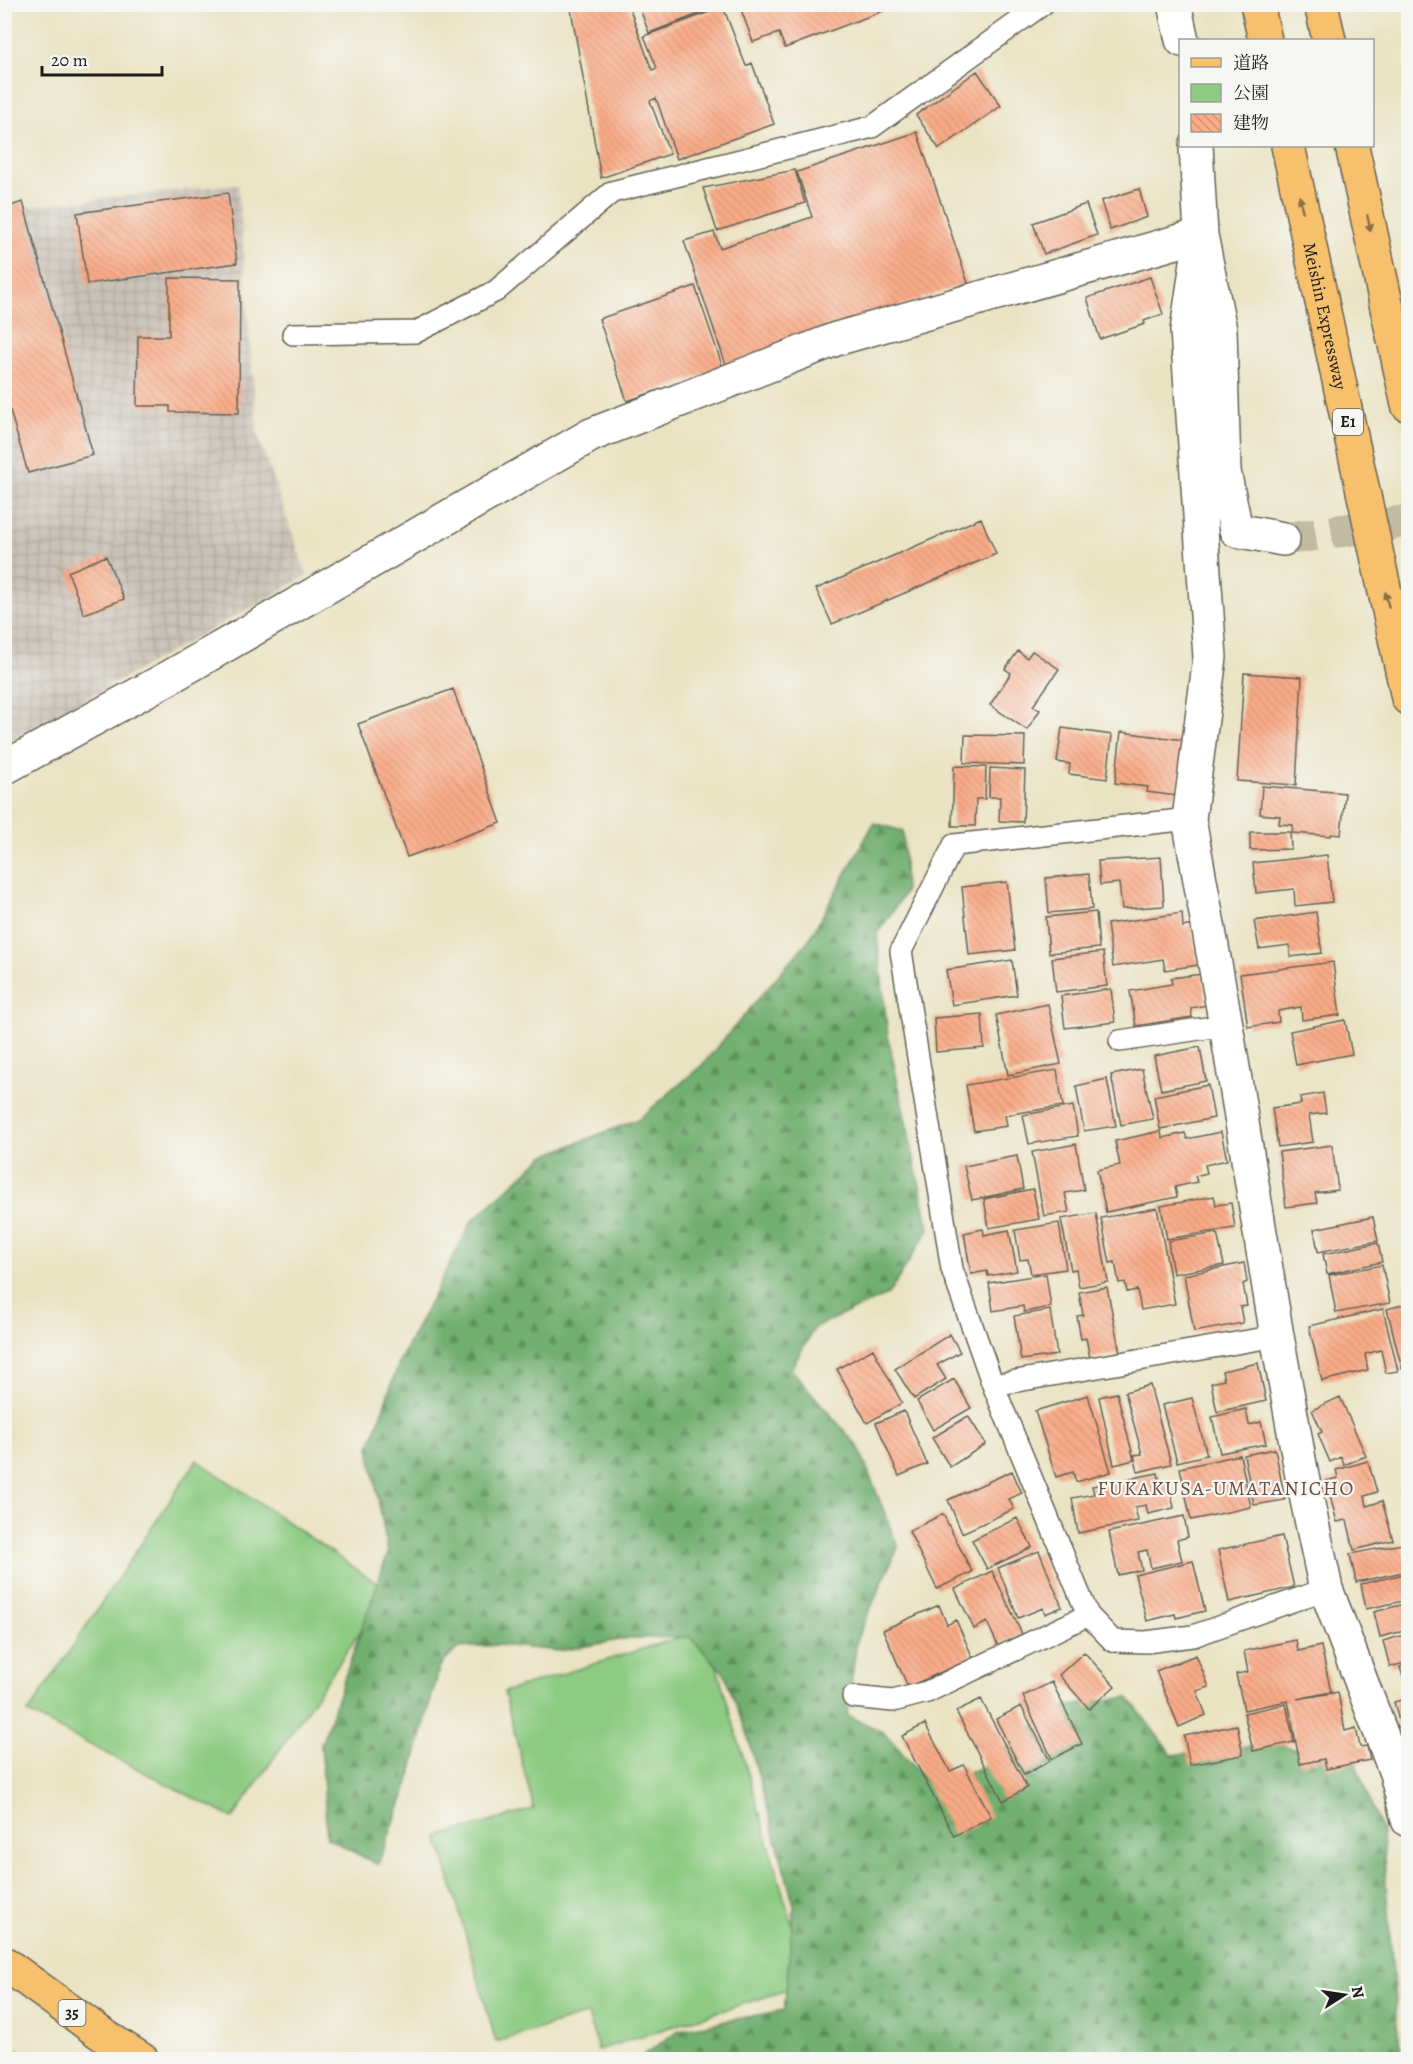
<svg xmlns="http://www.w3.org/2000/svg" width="1413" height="2064" viewBox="0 0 1413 2064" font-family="Alegreya,'Noto Serif JP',serif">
<defs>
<pattern id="industrial-grid" width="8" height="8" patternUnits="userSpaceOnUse" patternTransform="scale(1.5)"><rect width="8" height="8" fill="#cbc3b8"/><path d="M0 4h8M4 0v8" fill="none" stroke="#aea79e"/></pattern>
<pattern id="forest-firs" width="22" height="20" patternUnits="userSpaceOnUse" patternTransform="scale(1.5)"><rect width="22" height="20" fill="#71af6f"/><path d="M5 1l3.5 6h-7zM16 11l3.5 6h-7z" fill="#5c8e5a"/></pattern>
<pattern id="building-back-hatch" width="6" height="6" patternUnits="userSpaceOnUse" patternTransform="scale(1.5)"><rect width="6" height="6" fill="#f9ab87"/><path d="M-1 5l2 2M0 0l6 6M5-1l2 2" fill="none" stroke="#d59374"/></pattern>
</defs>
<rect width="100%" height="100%" fill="#f6f6f2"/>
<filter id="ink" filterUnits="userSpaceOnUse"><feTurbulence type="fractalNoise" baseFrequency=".0167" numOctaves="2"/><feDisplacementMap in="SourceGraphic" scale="12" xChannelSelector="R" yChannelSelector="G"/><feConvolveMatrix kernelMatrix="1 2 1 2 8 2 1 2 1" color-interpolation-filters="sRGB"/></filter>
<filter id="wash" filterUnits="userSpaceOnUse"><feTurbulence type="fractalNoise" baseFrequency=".008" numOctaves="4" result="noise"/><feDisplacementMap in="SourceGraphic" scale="24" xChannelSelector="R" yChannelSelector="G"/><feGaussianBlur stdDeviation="1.35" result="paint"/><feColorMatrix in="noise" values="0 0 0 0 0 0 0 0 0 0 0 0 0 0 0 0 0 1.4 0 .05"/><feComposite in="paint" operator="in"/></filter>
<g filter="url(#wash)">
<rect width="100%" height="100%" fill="#eae3c3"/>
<path fill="url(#industrial-grid)" d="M238 184 257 433 307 576 5 744V209Z"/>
<path fill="#8ccb81" stroke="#54744e" stroke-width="1.5" d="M197 1460 388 1591 233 1818 28 1713Z
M706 1629 809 1983 598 2050 588 2014 496 2042 438 1837 534 1809 504 1692Z"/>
<path fill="url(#forest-firs)" stroke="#466646" stroke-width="1.5" d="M874 823 903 831 905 893 877 934 888 1037 929 1229 888 1295 815 1327 791 1369 859 1448 898 1547 857 1639 847 1715 885 1733 929 1784 981 1768 1058 1708 1128 1697 1172 1755 1276 1744 1355 1762 1382 1832 1396 2016 1402 2059H638L679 2030 784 2010 794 1905 747 1734 724 1673 690 1637 630 1638 560 1651 498 1645 458 1648 440 1666 408 1785 378 1865 327 1838 321 1745 388 1553 369 1448 400 1360 472 1221 544 1156 639 1119 702 1065 810 938Z
M5 2049 53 2056 64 2059H5Z"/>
<g id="blocks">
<path fill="url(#building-back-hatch)" d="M570 4H628L652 70 657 68 644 36 723 7 746 66 752 63 774 124 677 159 656 98 650 101 670 154 601 178Z
M638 4H716L717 7 649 33Z
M739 4H899V5L785 48 779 33 753 42Z
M977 71 1001 106 939 149 916 115Z
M917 132 968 283 726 365 684 241 714 232 720 248 812 217 797 172Z
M795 170 805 203 717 231 703 188Z
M1139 189 1147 217 1110 230 1101 201Z
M228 193 237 263 87 284 77 213Z
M23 202 93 455 28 473 4 390V208Z
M1086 204 1097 235 1044 254 1033 223Z
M1150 277 1163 314 1144 321 1145 324 1100 339 1087 298Z
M169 278 240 279 239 413 170 412V406H137L138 336H169Z
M695 286 723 368 627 401 599 319Z
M981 518 996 554 832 624 816 589Z
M106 556 124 599 84 614 68 572Z
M1018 651 1027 658 1032 651 1059 669 1033 706 1040 710 1027 730 990 705 1011 673 1005 669Z
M1244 673 1302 677 1296 785 1237 781Z
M453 689 501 823 407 857 358 724Z
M1062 728 1112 735 1107 779 1069 774 1070 764 1057 762Z
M1121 732 1184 740 1177 796 1147 792 1148 787 1115 783Z
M965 735 1025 736 1024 765 964 763Z
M954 766 986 767 985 799H976L975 826H952Z
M990 768 1025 770 1023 822 999 821 1000 797H989Z
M1262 786 1345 793 1341 835 1331 834V836L1292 833 1293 825 1279 824 1280 816 1260 814Z
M1250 832H1290L1291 849 1250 850Z
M1327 855 1332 902 1295 906 1294 889 1256 893 1253 863Z
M1161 857 1164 906 1122 909 1119 883 1100 885 1098 861Z
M1089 874 1092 909 1049 913 1046 878Z
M1007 882 1015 950 969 955 962 887Z
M1096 912 1099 948 1049 953 1046 917Z
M1316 912 1322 953 1291 957 1289 945 1259 949 1254 921Z
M1182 913 1183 927 1192 925 1198 965 1165 970 1163 959 1113 967 1107 924Z
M1103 952 1107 986 1056 992 1052 958Z
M1012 960 1017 995 952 1005 946 970Z
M1333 962 1340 1015 1302 1020 1301 1007 1278 1011 1279 1022 1248 1027 1240 974Z
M1202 974 1207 1005 1191 1008 1192 1017 1136 1026 1130 991 1172 984 1171 978Z
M1111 989 1115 1022 1065 1028 1061 996Z
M1048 1004 1061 1064 1008 1075 996 1015Z
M982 1014 984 1048 936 1052 934 1018Z
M1345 1020 1352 1054 1296 1065 1290 1031Z
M1200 1047 1206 1081 1161 1090 1154 1056Z
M1142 1069 1153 1119 1121 1125 1111 1075Z
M1057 1070 1063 1106 1005 1115 1007 1126 974 1131 966 1085Z
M1107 1079 1116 1126 1084 1131 1076 1086Z
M1208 1085 1214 1118 1160 1129 1154 1096Z
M1323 1093 1326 1113 1309 1115 1313 1142 1278 1147 1272 1108 1301 1104 1300 1097Z
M1073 1106 1078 1136 1029 1144 1023 1115Z
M1161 1131 1162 1138 1185 1133 1187 1139 1221 1132 1227 1160 1205 1165 1207 1173 1195 1176 1197 1182 1175 1187 1177 1197 1106 1212 1097 1170 1120 1165 1115 1141Z
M1076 1144 1084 1190 1065 1193 1069 1212 1044 1216 1032 1152Z
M1332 1145 1338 1190 1315 1193 1317 1203 1286 1207 1279 1152Z
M1017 1156 1023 1189 972 1200 964 1166Z
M1033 1189 1039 1219 989 1228 984 1199Z
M1214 1196 1216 1205 1231 1203 1235 1228 1167 1239 1161 1206Z
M1157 1208 1175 1304 1141 1310 1137 1290 1127 1292 1125 1282 1119 1283 1115 1262 1110 1263 1101 1218Z
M1096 1213 1108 1282 1079 1287 1076 1269 1071 1270 1061 1219Z
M1373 1217 1378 1241 1318 1252 1314 1229Z
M1059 1223 1066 1269 1031 1274 1028 1259 1020 1260 1015 1230Z
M983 1229 984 1235 1009 1230 1017 1271 988 1276 987 1271 971 1274 964 1233Z
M1217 1233 1224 1265 1173 1274 1168 1241Z
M1378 1243 1382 1262 1327 1274 1323 1254Z
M1244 1263 1247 1282 1243 1284 1247 1306 1240 1307 1243 1323 1194 1332 1184 1275Z
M1382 1265 1390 1303 1336 1313 1329 1275Z
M1046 1274 1051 1307 1024 1312 1023 1306 993 1311 989 1283Z
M1107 1287 1120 1353 1090 1358 1086 1338 1081 1339 1077 1316 1083 1315 1079 1292Z
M1408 1303V1368L1402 1369 1387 1309Z
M1383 1309 1398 1371 1386 1373 1381 1350 1365 1354 1368 1370 1322 1381 1309 1326Z
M1050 1310 1057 1355 1021 1360 1014 1316Z
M950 1334 960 1352 937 1365 946 1379 914 1399 895 1369Z
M873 1349 902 1403 867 1423 837 1369Z
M1258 1363 1266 1401 1217 1412 1211 1383 1224 1380 1222 1371Z
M954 1379 971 1408 933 1430 917 1401Z
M1150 1385 1171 1464 1138 1472 1134 1455 1142 1454 1125 1392Z
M1117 1393 1134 1460 1114 1465 1099 1397Z
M1088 1395 1111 1472 1076 1482 1073 1472 1056 1477 1035 1411Z
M1340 1397 1366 1456 1344 1465 1341 1457 1330 1462 1318 1434 1322 1432 1312 1410Z
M1192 1398 1207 1455 1177 1462 1162 1405Z
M1246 1409 1249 1425 1261 1422 1266 1444 1220 1453 1212 1417Z
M904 1411 927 1464 899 1476 876 1423Z
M968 1416 986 1444 950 1467 932 1438Z
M1275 1449 1285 1500 1254 1505 1244 1455Z
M1240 1455 1251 1507 1191 1520 1180 1468Z
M1368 1461 1377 1492 1365 1496 1367 1506 1382 1501 1393 1540 1354 1550 1347 1520 1337 1522 1326 1481 1338 1478 1336 1470Z
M1012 1471 1022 1493 1009 1499 1014 1509 962 1533 948 1500Z
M1158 1473 1160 1484 1169 1482 1174 1508 1148 1514 1146 1505 1135 1507 1138 1521 1078 1533 1072 1498 1094 1494 1092 1486Z
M943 1514 972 1572 937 1589 909 1531Z
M1184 1516 1188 1537 1177 1540 1182 1561 1151 1568 1147 1550 1138 1552 1142 1570 1118 1575 1109 1532Z
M1017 1518 1032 1547 987 1569 972 1540Z
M1282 1536 1294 1587 1229 1602 1218 1550Z
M1402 1544 1408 1571 1356 1582 1350 1554Z
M1039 1551 1062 1607 1045 1614 1043 1608 1018 1618 998 1568Z
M1193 1561 1205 1611 1176 1618 1175 1614 1147 1621 1135 1575Z
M992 1571 1022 1634 998 1646 987 1622 974 1629 955 1589Z
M1408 1573V1600L1366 1609 1361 1584Z
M1408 1603V1630L1380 1637 1374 1612Z
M939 1605 947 1625 956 1620 973 1658 908 1687 883 1630Z
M1408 1634V1662L1390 1667 1383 1641Z
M1296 1640 1298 1651 1321 1646 1331 1692 1297 1699 1338 1692 1345 1731 1356 1728 1360 1747 1367 1746 1370 1760 1326 1769 1324 1759 1300 1764 1288 1701 1244 1710 1236 1674 1248 1672 1244 1651Z
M1084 1652 1115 1686 1089 1709 1059 1675Z
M1196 1655 1209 1687 1197 1691 1206 1715 1179 1727 1156 1671Z
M1408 1664V1694L1400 1667Z
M1052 1682 1082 1744 1052 1759 1023 1696Z
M981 1699 1027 1788 1003 1801 956 1711Z
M1406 1699 1408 1709V1728L1405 1719 1399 1721 1394 1702Z
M1286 1704 1294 1742 1253 1751 1244 1713Z
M1021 1706 1050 1761 1024 1775 996 1719Z
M925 1724 950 1771 964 1765 991 1817 954 1836 902 1736Z
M1237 1725 1243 1755 1190 1765 1184 1736Z"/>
</g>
</g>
<g filter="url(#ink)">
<use href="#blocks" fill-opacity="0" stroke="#646256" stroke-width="1.5"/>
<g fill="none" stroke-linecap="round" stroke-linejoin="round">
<path stroke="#c1bba2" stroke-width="33" stroke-dasharray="33 16" stroke-linecap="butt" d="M1283 539 1408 521"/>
<g stroke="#646256" stroke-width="24">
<path id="service" d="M293 334 416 332 496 291 612 192 872 127 1043 4
M1189 819 954 845 901 951 952 1269 993 1385 1088 1615 1113 1641 1146 1642 1193 1636 1326 1589
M1120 1041 1226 1025
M993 1385 1277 1336
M853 1697 893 1701 927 1692 1088 1615"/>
</g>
<g stroke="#646256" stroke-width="36">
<path id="minor" d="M1174 4 1182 40
M1196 146 1201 235 1220 330 1224 471 1236 530 1283 539
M1201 235 1187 331 1210 657 1189 819 1226 1025 1277 1336 1302 1476 1326 1589 1396 1773 1408 1820
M4 768 170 677 591 435 836 339 1201 235"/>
</g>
<g stroke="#646256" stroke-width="36">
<path id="primary" d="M4 1963 103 2035 142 2060"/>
</g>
<g stroke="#646256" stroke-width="36">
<g id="motorway">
<path d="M1257 4 1265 40"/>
<path d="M1321 4 1329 40"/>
<path id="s1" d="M1288 146 1408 698"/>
<path d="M1352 146 1408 405"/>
</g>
</g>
<use href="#service" stroke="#fff" stroke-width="21"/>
<use href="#minor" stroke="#fff" stroke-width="33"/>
<use href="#primary" stroke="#f7c06c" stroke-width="33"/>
<use href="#motorway" stroke="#f7c06c" stroke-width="33"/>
</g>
<defs><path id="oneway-solid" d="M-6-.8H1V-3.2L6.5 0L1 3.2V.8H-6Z" transform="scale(1.5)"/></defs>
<g fill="#8a6e44">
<use href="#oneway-solid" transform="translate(1301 204) rotate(-102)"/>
<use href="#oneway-solid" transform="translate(1369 223) rotate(78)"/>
<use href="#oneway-solid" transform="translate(1387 600) rotate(-102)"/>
</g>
</g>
<g text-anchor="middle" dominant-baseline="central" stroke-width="4.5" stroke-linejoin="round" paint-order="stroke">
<g fill="#f6f6f2" stroke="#5d5d5c" stroke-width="1.5">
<rect x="1333" y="409" width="30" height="26" rx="4.5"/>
<rect x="58.5" y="2000" width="27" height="26" rx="4.5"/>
</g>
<g font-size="16" font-weight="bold" fill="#1c1c1c">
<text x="1348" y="422">E1</text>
<text x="72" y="2013">35</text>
</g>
<g font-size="18" fill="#1c1c1c" stroke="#f6f6f2">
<text stroke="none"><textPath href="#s1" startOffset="174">Meishin Expressway</textPath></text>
</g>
<g font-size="20" letter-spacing="1.5" fill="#694e41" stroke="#f6f6f2">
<text x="1226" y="1488">FUKAKUSA-UMATANICHO</text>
</g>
</g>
<rect width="1413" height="2064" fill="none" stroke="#f6f6f2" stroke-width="24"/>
<rect x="1179" y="39" width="195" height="108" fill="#f6f6f2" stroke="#9f9f9c" stroke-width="1.5"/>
<rect x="1191" y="58" width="30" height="9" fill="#f7c06c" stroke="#9f9f9c" stroke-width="1.5"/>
<text x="1233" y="69" font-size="18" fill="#1c1c1c">道路</text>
<rect x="1191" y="84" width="30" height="18" fill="#8ccb81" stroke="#9f9f9c" stroke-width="1.5"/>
<text x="1233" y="99" font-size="18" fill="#1c1c1c">公園</text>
<rect x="1191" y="114" width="30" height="18" fill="url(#building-back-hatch)" stroke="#9f9f9c" stroke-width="1.5"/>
<text x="1233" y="129" font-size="18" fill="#1c1c1c">建物</text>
<g transform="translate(1344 1995) rotate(78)" stroke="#f6f6f2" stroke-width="4.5" paint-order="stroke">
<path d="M0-4.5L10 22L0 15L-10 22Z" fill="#1c1c1c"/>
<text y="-9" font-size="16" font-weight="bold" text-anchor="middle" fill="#1c1c1c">N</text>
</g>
<path d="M42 66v9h120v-9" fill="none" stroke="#1c1c1c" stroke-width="3"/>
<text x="51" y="66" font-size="18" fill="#1c1c1c" stroke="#f6f6f2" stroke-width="4.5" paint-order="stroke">20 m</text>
</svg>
